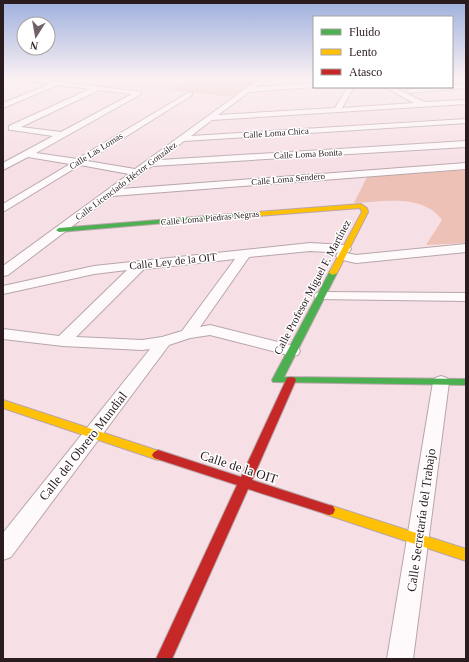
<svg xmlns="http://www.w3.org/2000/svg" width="469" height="662" viewBox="0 0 469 662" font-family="'Times New Roman',serif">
<rect width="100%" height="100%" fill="#f6dfe5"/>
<path fill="#f8d3dc" d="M56 78H193L166 93 51 80Z"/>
<path fill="#eec1b6" d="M193 78H261L232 97 170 90Z
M466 170V243L426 245 442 220C422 193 383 202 354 203L367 177Z"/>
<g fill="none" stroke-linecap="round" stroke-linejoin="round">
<g stroke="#b7a6aa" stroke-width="2">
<path id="street" d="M11 78H31L141 92V94L36 153 77 159 188 93H192V95L87 161 135 169 248 87 262 78H270L256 87 314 83V87L249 92 218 115 335 108 348 87H354L342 108 414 103 385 87H393L424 102 466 100V104L212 120 191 136 466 119V123L184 141 160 160 466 141V147L152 166 121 189 466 163V169L112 196 8 275 3 276V266L129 174 80 165 3 212V204L70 164 28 157 3 170V163L53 136 12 130H9V126L90 89 58 85 3 108V103L50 84 14 80ZM99 90 132 94 61 132 21 127Z
M466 84V88L409 93 406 91 409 89 452 87V85Z
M310 243 345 245 349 246 351 249 349 252 345 253 310 251 249 257 200 327 210 325 298 347 300 351 298 355 292 356 210 335 190 338 169 345 11 557 3 560V533L150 349 142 350 63 346 3 339V329L59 336 127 270 94 274 3 294V286L94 266ZM235 259 182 331 162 337 142 340 76 337 144 269Z
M466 244V252L356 263 338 259 336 256 338 253 342 252 356 255Z
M321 292 466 293V301L316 299 314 296 316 293Z
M441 376 447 378 449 382 413 659H387L433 382 435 378Z"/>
</g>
<g stroke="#b7a6aa" stroke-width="2">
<path id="fast" d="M245 213 247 214V216L59 232 56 230 59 228Z
M330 271H333L337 273 284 377 466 379V385L273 382 272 380Z"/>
</g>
<g stroke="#b7a6aa" stroke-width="2">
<path id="slow" d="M361 204 367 208 368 212 337 273 333 275 329 273 362 212 360 208 245 217 242 215 245 213Z
M3 400 162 452 164 455 162 458 158 460 3 408Z
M329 505 466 549V561L325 514 323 510 325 506Z"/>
</g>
<g stroke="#b7a6aa" stroke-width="2">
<path id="jam" d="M291 377 295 378 296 380 252 480 329 505 333 506 335 510 333 514 329 515 248 489 172 659H156L237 485 154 458 152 455 154 452 158 450 241 477 286 380 287 378Z"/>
</g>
<path stroke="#d7d1d2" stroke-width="1" stroke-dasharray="2 1" stroke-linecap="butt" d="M227 78 239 85
M189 81 234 86"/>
<use href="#street" fill="#fefafb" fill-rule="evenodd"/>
<use href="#fast" fill="#4caf50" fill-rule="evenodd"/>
<use href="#slow" fill="#ffc107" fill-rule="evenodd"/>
<use href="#jam" fill="#c62828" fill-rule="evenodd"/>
</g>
<linearGradient id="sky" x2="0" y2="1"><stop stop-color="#9dafdd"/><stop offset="0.46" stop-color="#fbf1f3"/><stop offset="1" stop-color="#fbf1f3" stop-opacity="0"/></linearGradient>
<rect width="469" height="171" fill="url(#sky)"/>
<g text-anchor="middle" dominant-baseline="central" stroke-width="3" stroke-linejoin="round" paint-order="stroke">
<g font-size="9" fill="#291b1e" stroke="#fff">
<text transform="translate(276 133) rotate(-4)">Calle Loma Chica</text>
<text transform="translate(96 151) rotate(-32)">Calle Las Lomas</text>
<text transform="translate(308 154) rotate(-3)">Calle Loma Bonita</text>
<text transform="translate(288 179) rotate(-5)">Calle Loma Sendero</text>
<text transform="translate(126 181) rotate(-37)">Calle Licenciado Héctor González</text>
<text transform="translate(210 218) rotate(-5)">Calle Loma Piedras Negras</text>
</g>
<g font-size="11" fill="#291b1e" stroke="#fff">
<text transform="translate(173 261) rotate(-6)">Calle Ley de la OIT</text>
<text transform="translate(312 287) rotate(-62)">Calle Profesor Miguel F. Martínez</text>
</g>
<g font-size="13" fill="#291b1e" stroke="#fff">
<text transform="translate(83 446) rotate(-52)">Calle del Obrero Mundial</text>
<text transform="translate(239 467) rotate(18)">Calle de la OIT</text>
<text transform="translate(421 520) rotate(-82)">Calle Secretaría del Trabajo</text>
</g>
</g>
<rect width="469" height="662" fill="none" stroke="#291b1e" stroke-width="8"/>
<rect x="313" y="16" width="140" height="72" fill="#ffffff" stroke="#a9a4a5"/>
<rect x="321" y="29" width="20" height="6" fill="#4caf50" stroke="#a9a4a5"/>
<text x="349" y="36" font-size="12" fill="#291b1e">Fluido</text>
<rect x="321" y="49" width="20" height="6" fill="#ffc107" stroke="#a9a4a5"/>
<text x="349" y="56" font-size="12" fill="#291b1e">Lento</text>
<rect x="321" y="69" width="20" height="6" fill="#c62828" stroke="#a9a4a5"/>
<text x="349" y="76" font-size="12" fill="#291b1e">Atasco</text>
<g transform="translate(36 36) rotate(191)"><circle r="19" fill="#ffffff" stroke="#a9a4a5"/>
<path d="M0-3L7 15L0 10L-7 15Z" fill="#716064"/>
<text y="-6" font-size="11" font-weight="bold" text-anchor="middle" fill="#291b1e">N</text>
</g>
</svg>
